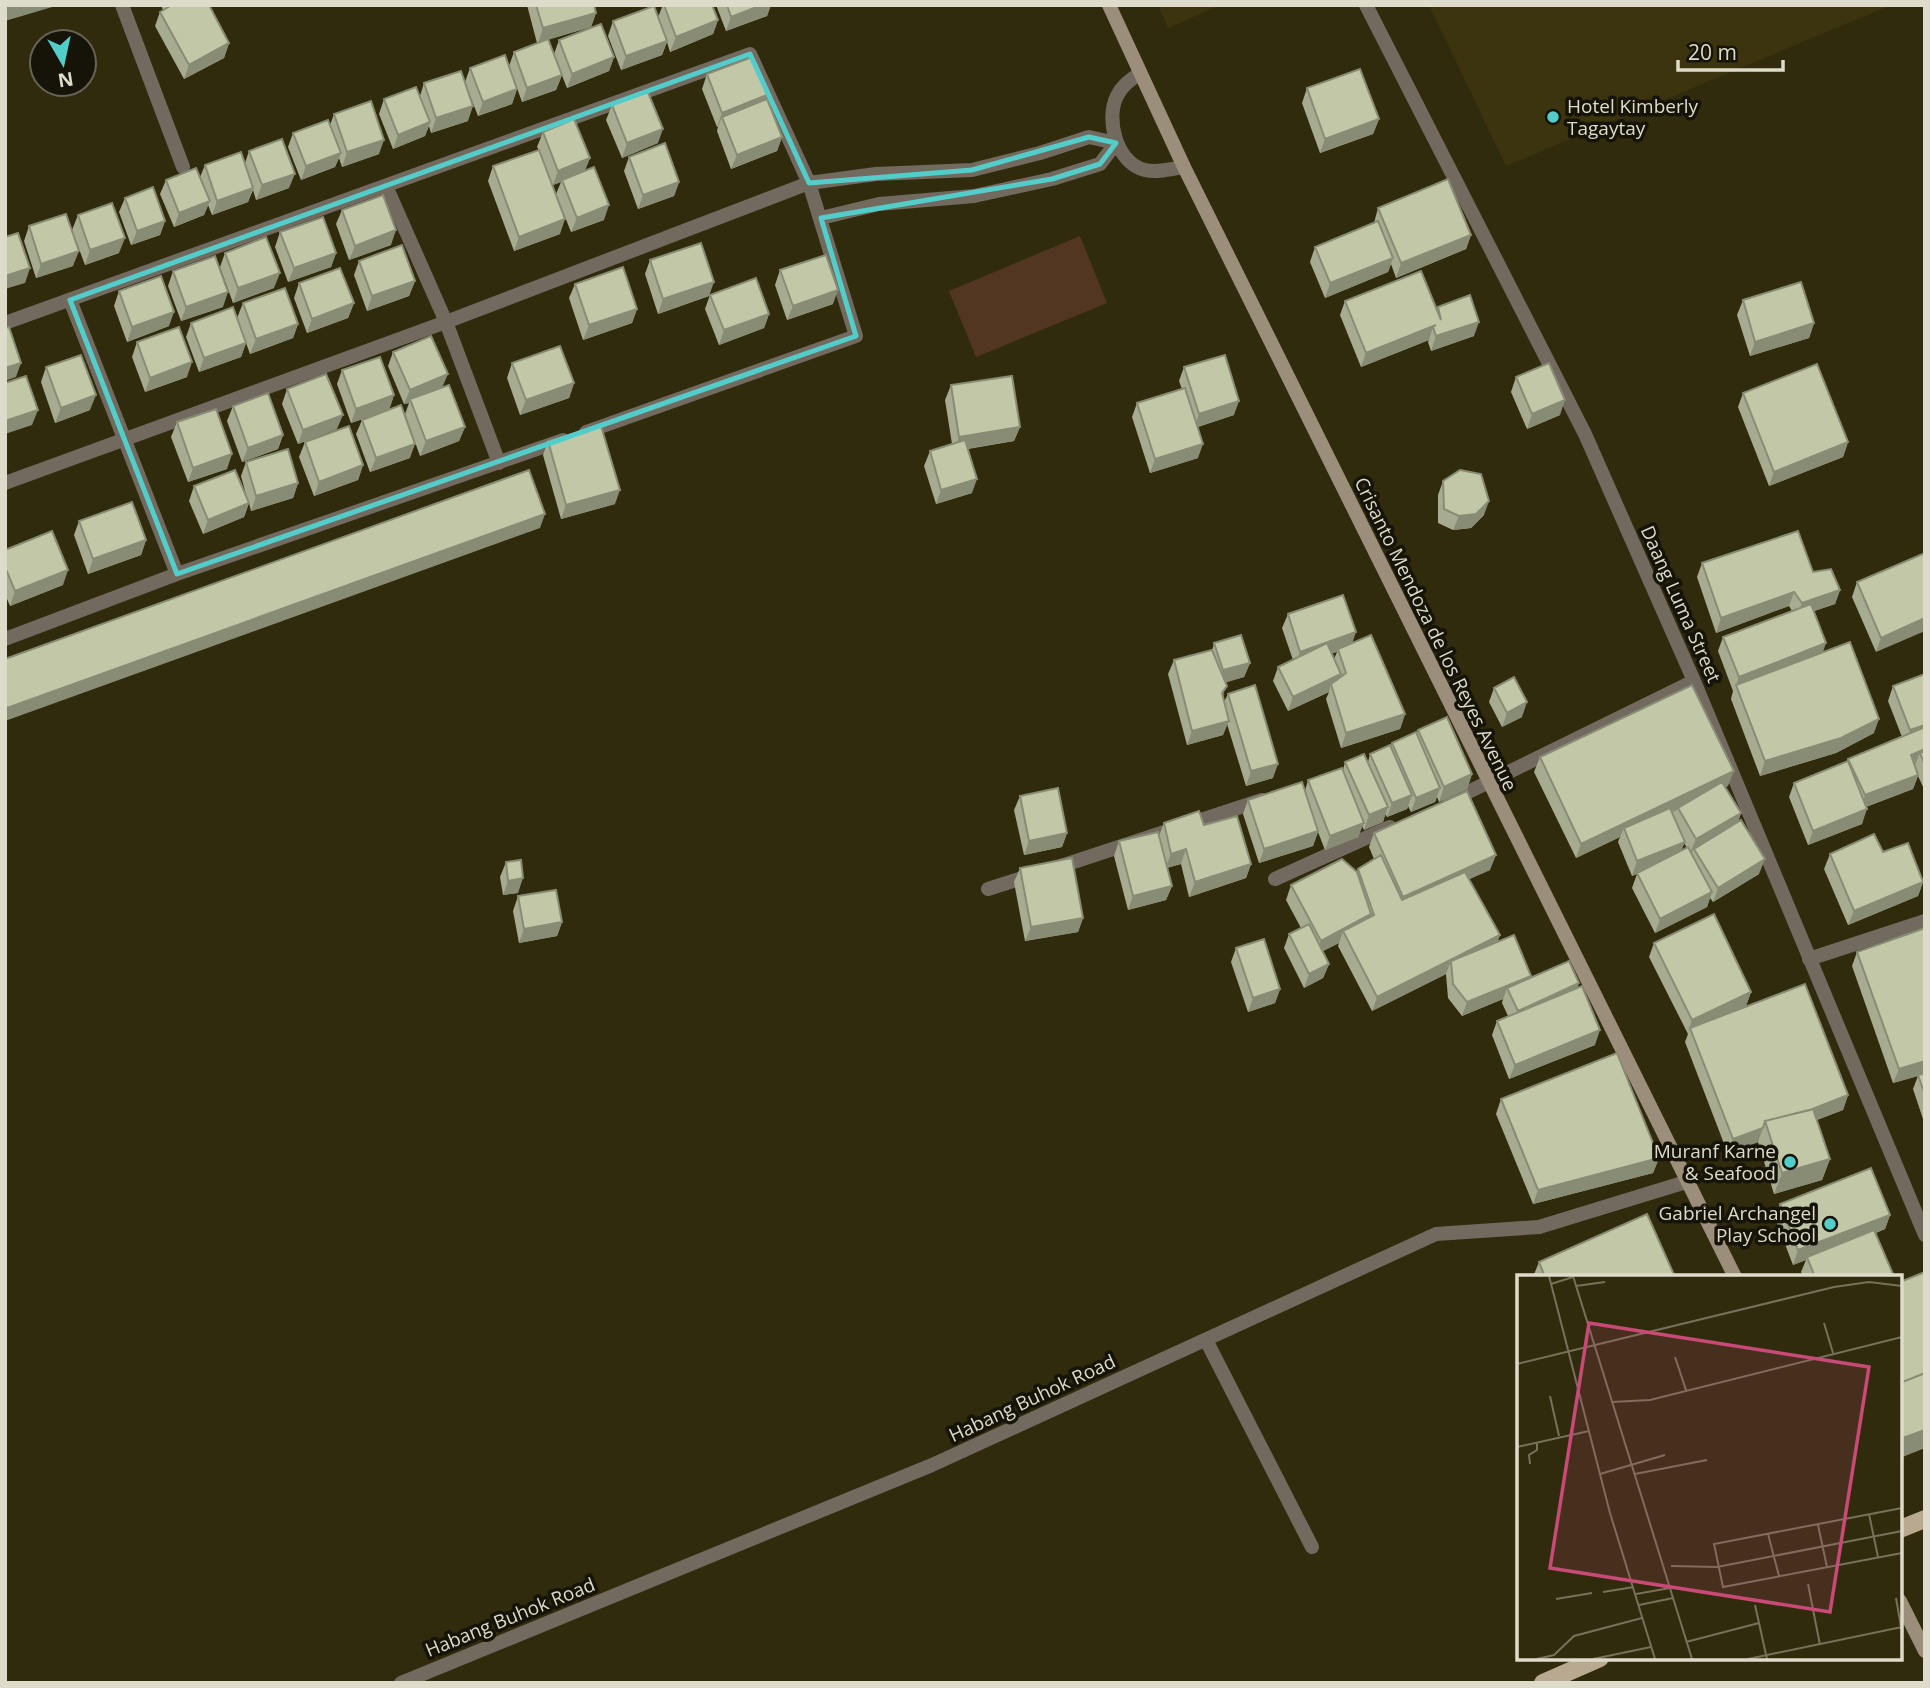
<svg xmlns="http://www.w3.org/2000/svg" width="1930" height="1688" viewBox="0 0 1930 1688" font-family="'Open Sans',sans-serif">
<rect width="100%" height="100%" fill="#312b0e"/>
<path fill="#3c340e" d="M1158 5H1220L1168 28Z
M1429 5H1891L1506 166Z"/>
<path fill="#523621" d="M1080 236 1107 303 976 357 949 291Z"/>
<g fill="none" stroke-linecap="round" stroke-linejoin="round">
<path stroke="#726a5f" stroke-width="14" d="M1206 1340 1312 1547"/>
<path stroke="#726a5f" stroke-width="14" d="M122 5 183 167
M1366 5 1585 434 1694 681 1925 1235
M1140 73C1131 80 1122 85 1117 96 1105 119 1117 164 1145 170 1157 173 1171 169 1184 167
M386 186 446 322 499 463
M70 300 177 574
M5 323 750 54 809 183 856 336 586 432
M5 483 446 322 809 183 876 174 972 170 1040 153 1089 137 1116 143 1100 164 1052 179 974 196 879 204 821 218
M5 639 177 574 563 440
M1450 801 1694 681
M1055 868 1262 800
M1275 879 1390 827
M988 889 1032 875
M1809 959 1925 921
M401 1683 932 1465 1436 1234 1539 1227 1686 1182"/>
<path stroke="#9b8e7b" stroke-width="14" d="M1109 5 1184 167 1735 1277
M1900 1601 1925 1651"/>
<path stroke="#baa991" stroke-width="18" d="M1900 1529 1925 1519
M1543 1683 1600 1658"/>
</g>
<path fill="#a7ac90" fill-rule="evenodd" d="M161 5H209L229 43 224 58 184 79 155 26 160 12 163 10Z
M527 5H594L596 13 591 27 549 39 554 54 559 40 614 57 609 71 567 88 559 68 562 75 556 90 522 102 509 66 514 52 537 43Z
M663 5H712L718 20 713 34 670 52 667 42 662 55 621 70 608 36 613 21 658 17Z
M716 5H771L767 16 726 31Z
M470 68 517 89 512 104 478 116 469 93 468 121 431 133 429 126 425 136 393 149 379 114 384 99 420 96 424 83 465 82Z
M707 74 767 95 766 99 782 137 777 151 731 169 717 131 718 127H717L702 89Z
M1307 88 1379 119 1373 134 1320 153 1302 103Z
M612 105 658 143 622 158 606 120Z
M334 114 379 154 342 167 339 158 335 167 301 180 288 147 293 133 330 125Z
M543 132 590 158 585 170 604 220 571 232 556 194 561 182 553 185 560 234 514 251 488 181 493 166 539 150 537 147Z
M249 151 289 188 256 200 253 190 248 202 212 215 208 205 204 215 174 227 160 194 166 180 200 177 205 165 245 163Z
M629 157 679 182 674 196 638 209 624 171Z
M125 198 165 221 160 235 131 245 119 212Z
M1378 208 1471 235 1466 249 1396 278 1391 264 1388 272 1325 298 1310 262 1315 247 1374 223Z
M342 210 391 245 349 260 336 224Z
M78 215 119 253 85 265 72 230Z
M29 226 73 266 36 278 24 241Z
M280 232 336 253 331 267 288 282 275 247Z
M225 253 274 288 233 303 220 267Z
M650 260 709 296 658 314 645 274Z
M359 261 415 281 409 296 367 311 354 275Z
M780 270 833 304 787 320 775 285Z
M173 271 223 307 181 321 168 286Z
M299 283 354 303 348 318 307 333 294 298Z
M575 284 637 309 632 323 583 340 569 298Z
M119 291 169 326 127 342 114 306Z
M710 295 769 314 764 328 719 345 705 309Z
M1743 300 1814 323 1809 338 1750 356 1737 315Z
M1345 301 1437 310 1438 307 1474 336 1431 351 1428 342 1429 340 1361 367 1340 315Z
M243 303 298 324 293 338 250 354 246 343 241 357 199 372 186 337 191 323 237 318Z
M137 342 187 377 145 392 132 357Z
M393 352 443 387 465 427 459 441 420 456 405 414 409 403 404 404 388 366Z
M512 363 574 383 569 398 520 415 507 378Z
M46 367 90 410 55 423 41 382Z
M1184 367 1234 415 1198 427V458L1150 473 1132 417 1137 403 1182 389 1179 381Z
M342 370 394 395 389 410 351 423 337 384Z
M1516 377 1560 415 1527 429 1511 392Z
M951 385 1020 427 1014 441 968 449 972 493 936 504 924 466 930 451 952 444 945 400Z
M287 389 337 429 298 444 282 404Z
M1743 393 1848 442 1843 457 1769 486 1738 407Z
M233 406 283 435 278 449 242 462 227 421Z
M362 420 410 458 370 472 356 434Z
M177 422 227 469 188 482 171 437Z
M548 441 615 504 561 519 543 455Z
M305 442 363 465 358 480 314 496 299 457Z
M246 462 298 483 293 498 251 511 249 503 244 517 203 534 189 501 194 486 248 502 241 476Z
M1443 481 1484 515 1471 528 1453 530 1438 523V495Z
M79 521 146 540 141 555 88 574 74 535Z
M5 550 63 585 10 606 5 594Z
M1925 553 1876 652 1852 597 1857 582Z
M1702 563 1813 572 1840 590 1835 604 1814 611 1823 652 1874 733 1836 753 1760 776 1731 699 1733 691 1718 651 1723 637 1792 611 1789 606 1716 633 1697 577Z
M1288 614 1353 643 1405 714 1400 729 1341 748 1326 699 1329 692 1288 711 1273 681 1278 667 1293 660 1282 628ZM1337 652 1334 659 1331 653Z
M1214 643 1250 663 1244 677 1225 682 1223 697 1224 702 1228 694 1273 778 1246 786 1227 724 1223 735 1187 745 1168 674 1174 660 1212 651Z
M1925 674V791L1918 776 1913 789 1866 807 1862 824 1808 845 1789 797 1794 783 1847 762 1848 759 1902 737 1888 701 1893 686Z
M1494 688 1522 717 1502 727 1489 702Z
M1418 730 1472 774 1467 789 1439 802 1437 797 1435 802 1411 812 1408 806 1407 809 1387 817 1385 814 1383 822 1364 830 1362 826 1358 837 1325 850 1318 832 1313 846 1259 863 1243 814 1248 800 1305 791 1308 780 1343 770 1345 762H1368L1370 754 1391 746 1392 743 1417 733Z
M1540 757 1728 786 1725 787 1741 813 1738 822 1759 874 1713 902 1710 898 1707 907 1655 933 1632 888 1637 874 1632 876 1618 842 1620 837 1576 858 1534 772ZM1684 843 1687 848 1681 850Z
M1020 796 1067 833 1062 847 1024 855 1014 810Z
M1164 823 1204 825 1251 864 1246 878 1189 897 1181 864 1167 868 1172 886 1166 900 1128 910 1114 856 1119 841 1159 836Z
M1374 833 1490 870 1469 879 1497 942 1531 976 1530 978 1579 983 1577 988 1595 1045 1509 1079 1492 1035 1497 1021 1508 1016 1502 1003 1503 999 1462 1016 1448 998 1446 974 1372 1011 1338 946 1339 943 1323 951 1329 964 1323 978 1304 988 1284 948 1289 934 1301 928 1286 900 1291 885 1357 873 1358 869 1374 859 1369 847Z
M1830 854 1923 882 1918 896 1848 925 1824 869Z
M506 862 518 893 503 895 500 877Z
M1020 868 1083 918 1078 932 1025 941 1014 882Z
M518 896 562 922 557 936 519 943 513 911Z
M1925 928V1125L1913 1089 1918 1076 1893 1083 1852 966 1857 952Z
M1654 943 1751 992 1746 1006 1848 1095 1843 1110 1817 1120 1830 1159 1822 1180 1774 1194 1758 1142 1728 1154 1685 1042 1688 1034 1649 957Z
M1236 948 1280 989 1275 1003 1248 1012 1231 962Z
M1501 1099 1659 1158 1653 1173 1533 1204 1496 1114Z
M1780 1204 1890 1215 1885 1229 1876 1233 1892 1277H1803L1801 1272 1806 1260 1793 1265 1775 1218Z
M1539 1262 1675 1277H1533Z"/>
<path fill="#888c75" d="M14 5H59L5 21V8Z
M762 5H771L767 16 726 31 731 17Z
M596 13 591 27 538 43 543 28Z
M718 20 713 34 670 52 676 37Z
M667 41 662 55 621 70 626 56Z
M229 43 224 58 184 79 189 65Z
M614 57 609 71 567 88 572 74Z
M562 75 556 90 522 102 527 88Z
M517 89 512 104 478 116 483 102Z
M767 95 762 110 722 117 718 127H717L722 113Z
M473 106 468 121 431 133 436 118Z
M1379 119 1373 134 1320 153 1325 139Z
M430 122 425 136 393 149 398 135Z
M663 129 658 143 622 158 627 143Z
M782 137 777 151 731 169 737 155Z
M384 140 379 154 342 167 347 152Z
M341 153 335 167 301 180 306 166Z
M590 158 584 172 562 180 561 182 553 185 558 171Z
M295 174 289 188 256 200 262 185Z
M679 182 674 196 638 209 643 195Z
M253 188 248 202 212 215 217 201Z
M210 201 204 215 174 227 179 213Z
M609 205 604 220 571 232 577 218Z
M565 219 560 234 514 251 519 237Z
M165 221 160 235 131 245 137 231Z
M396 230 391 245 349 260 355 246Z
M1471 235 1466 249 1396 278 1401 263Z
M125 238 119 253 85 265 90 250Z
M79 251 73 266 36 278 41 264Z
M336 253 331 267 288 282 294 268Z
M1393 258 1388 272 1325 298 1330 283Z
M30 268 25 283 5 289V276Z
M280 273 274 288 233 303 238 288Z
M415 281 409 296 367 311 372 296Z
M714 282 709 296 658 314 663 299Z
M838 290 833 304 787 320 793 306Z
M228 292 223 307 181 321 186 307Z
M354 303 348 318 307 333 312 319Z
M637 309 632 323 583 340 589 325Z
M174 312 169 326 127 342 132 327Z
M769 314 764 328 719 345 724 330Z
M1479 322 1474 336 1431 351 1436 336Z
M1814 323 1809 338 1750 356 1755 342Z
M298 324 293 338 250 354 256 339Z
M1436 325 1433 327 1429 340 1361 367 1366 353Z
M246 343 241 357 199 372 204 358Z
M192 362 187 377 145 392 150 378Z
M21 363 16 377 5 381V368Z
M448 374 442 388 410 399 409 403 404 404 410 390Z
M574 383 569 398 520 415 526 400Z
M96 395 90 410 55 423 61 408Z
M394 395 389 410 351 423 356 409Z
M1565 400 1560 415 1527 429 1532 414Z
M1239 401 1234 415 1194 428 1199 414Z
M38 410 32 425 5 434V421Z
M343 415 337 429 298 444 303 430Z
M465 427 459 441 420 456 426 441Z
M1020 427 1014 441 953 451 959 437Z
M283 435 278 449 242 462 248 448Z
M1848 442 1843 457 1769 486 1774 472Z
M415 444 410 458 370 472 376 458Z
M1203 444 1198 458 1150 473 1155 459Z
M232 454 227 469 188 482 193 468Z
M363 465 358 480 314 496 319 482Z
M977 479 972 493 936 504 941 490Z
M298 483 293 498 251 511 256 496Z
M620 490 615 504 561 519 566 505Z
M1489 501 1484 515 1471 528 1453 530 1459 516Z
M249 503 244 517 203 534 208 520Z
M545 514 540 528 5 721V713L7 708Z
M146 540 141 555 88 574 93 559Z
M68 570 63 585 10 606 15 591Z
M1840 590 1835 604 1797 617 1802 603Z
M1794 592 1789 606 1716 633 1721 618Z
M1925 618V631L1876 652 1881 638Z
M1356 632 1351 647 1338 649 1337 652 1295 666 1300 652Z
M1826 643 1821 658 1736 685 1739 677Z
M1250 663 1244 677 1218 685 1223 670Z
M1341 674 1336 688 1331 684 1329 692 1288 711 1293 697Z
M1527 702 1522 717 1502 727 1507 713Z
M1405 714 1400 729 1341 748 1346 733Z
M1879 719 1874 733 1836 753 1760 776 1765 761Z
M1229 721 1223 735 1187 745 1192 731Z
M1925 725V737L1905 745 1910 730Z
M1925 749V761L1920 753 1915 765 1905 769 1911 755Z
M1278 764 1273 778 1246 786 1251 771Z
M1734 771 1728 786 1679 809 1678 808 1677 810 1626 834 1624 828 1620 837 1576 858 1581 844Z
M1472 774 1467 789 1439 802 1444 787Z
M1918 775 1913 789 1860 809 1865 795Z
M1440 788 1435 802 1411 812 1416 798Z
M1412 795 1407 809 1387 817 1392 803Z
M1388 807 1383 822 1364 830 1369 815Z
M1867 809 1862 824 1808 845 1813 831Z
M1741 813 1736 828 1694 849 1693 851 1690 853 1696 839Z
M1364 823 1358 837 1325 850 1330 836Z
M1318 831 1313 846 1259 863 1264 849Z
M1067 833 1062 847 1024 855 1029 841Z
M1685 842 1679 856 1632 876 1637 861Z
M1186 849 1181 864 1165 868 1171 854Z
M1496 855 1490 870 1398 911 1403 897Z
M1765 859 1759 874 1713 902 1718 888Z
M1251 864 1246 878 1189 897 1195 882Z
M523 878 518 893 503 895 508 881Z
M1923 882 1918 896 1848 925 1854 911Z
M1172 886 1166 900 1128 910 1133 896Z
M1712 892 1707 907 1655 933 1660 919Z
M1371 914 1366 929 1343 931 1339 943 1315 955 1321 941Z
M1083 918 1078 932 1025 941 1031 927Z
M562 922 557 936 519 943 524 929Z
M1500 935 1495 950 1451 961 1446 974 1372 1011 1377 997Z
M1329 964 1323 978 1304 988 1309 974Z
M1531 976 1526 990 1507 988 1503 999 1462 1016 1467 1002Z
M1579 983 1574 998 1512 1025 1518 1011Z
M1280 989 1275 1003 1248 1012 1253 998Z
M1751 992 1746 1006 1690 1028 1687 1035 1692 1020Z
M1600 1030 1595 1045 1509 1079 1515 1065Z
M1925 1061V1074L1893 1083 1899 1069Z
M1848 1095 1843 1110 1770 1137 1767 1126Z
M1763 1128 1758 1142 1728 1154 1733 1139Z
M1659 1158 1653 1173 1533 1204 1538 1190Z
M1830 1159 1822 1180 1774 1194 1782 1173Z
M1890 1215 1885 1229 1807 1259V1257L1806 1260 1793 1265 1798 1250Z
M1925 1430V1448L1900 1458V1439Z"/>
<path fill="#c2c8a7" stroke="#888c75" stroke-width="2" d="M172 5H209L229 43 189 65 160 12Z
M536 5H594L596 13 543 28Z
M664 5H712L718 20 676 37Z
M727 5H762L731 17Z
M654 6 667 41 626 56 613 21Z
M601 24 614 57 572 74 559 40Z
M548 39 562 75 527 88 514 52Z
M505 55 517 89 483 102 470 68Z
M752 57 767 95 722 113 707 74Z
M1360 69 1379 119 1325 139 1307 88Z
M461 71 473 106 436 118 424 83Z
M416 87 430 122 398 135 384 99Z
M647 90 663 129 627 143 612 105Z
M767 99 782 137 737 155 722 117Z
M371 101 384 140 347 152 334 114Z
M574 119 590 158 558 171 543 132Z
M328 120 341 153 306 166 293 133Z
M282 139 295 174 262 185 249 151Z
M665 143 679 182 643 195 629 157Z
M539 150 565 219 519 237 493 166Z
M241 152 253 188 217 201 205 165Z
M594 167 609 205 577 218 562 180Z
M196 168 210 201 179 213 166 180Z
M1448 179 1471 235 1401 263 1378 208Z
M153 187 165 221 137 231 125 198Z
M383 195 396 230 355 246 342 210Z
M112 203 125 238 90 250 78 215Z
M66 214 79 251 41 264 29 226Z
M323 217 336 253 294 268 280 232Z
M1378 221 1393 258 1330 283 1315 247Z
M18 233 30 268 5 276V237Z
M266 237 280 273 238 288 225 253Z
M701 243 714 282 663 299 650 260Z
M402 245 415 281 372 296 359 261Z
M826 255 838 290 793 306 780 270Z
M215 256 228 292 186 307 173 271Z
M623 267 637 309 589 325 575 284Z
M340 268 354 303 312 319 299 283Z
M1421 271 1441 320 1438 307 1470 295 1479 322 1436 336 1433 327 1436 325 1366 353 1345 301Z
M161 276 174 312 132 327 119 291Z
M756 278 769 314 724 330 710 295Z
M1801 282 1814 323 1755 342 1743 300Z
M285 288 298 324 256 339 243 303Z
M233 307 246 343 204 358 191 323Z
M9 327 21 363 5 368V328Z
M179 327 192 362 150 378 137 342Z
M431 336 448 374 410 390 393 352Z
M560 346 574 383 526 400 512 363Z
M81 355 96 395 61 408 46 367Z
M1225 355 1239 401 1199 414 1184 367Z
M380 357 394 395 356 409 342 370Z
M1549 363 1565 400 1532 414 1516 377Z
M1817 364 1848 442 1774 472 1743 393Z
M326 374 343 415 303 430 287 389Z
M26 376 38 410 5 421V383Z
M1012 376 1020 427 959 437 951 385Z
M449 385 465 427 426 441 410 399Z
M1185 388 1203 444 1155 459 1137 403Z
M268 393 283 435 248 448 233 406Z
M401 405 415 444 376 458 362 420Z
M216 409 232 454 193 468 177 422Z
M349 426 363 465 319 482 305 442Z
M601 426 620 490 566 505 548 441Z
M965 440 977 479 941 490 930 451Z
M288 449 298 483 256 496 246 462Z
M235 470 249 503 208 520 194 486Z
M529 470 545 514 7 708 5 704V659Z
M1460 470 1481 474 1489 501 1476 514 1459 516 1444 509 1443 481Z
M132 502 146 540 93 559 79 521Z
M52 531 68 570 15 591 5 567V550Z
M1798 531 1813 572 1831 569 1840 590 1802 603 1794 592 1721 618 1702 563Z
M1925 553V618L1881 638 1857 582Z
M1343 595 1356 632 1300 652 1288 614Z
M1811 604 1826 643 1739 677 1723 637Z
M1241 635 1250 663 1223 670 1214 643Z
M1371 635 1405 714 1346 733 1331 684 1346 673 1338 649Z
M1850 642 1879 719 1841 738 1765 761 1736 685Z
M1327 643 1341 674 1293 697 1278 667Z
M1212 650 1227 686 1222 693 1229 721 1192 731 1174 660Z
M1925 674V725L1910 730 1893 686Z
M1514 677 1527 702 1507 713 1494 688Z
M1255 685 1278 764 1251 771 1228 694Z
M1692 685 1734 771 1581 844 1540 757Z
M1447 717 1472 774 1444 787 1418 730Z
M1925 727V749L1911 755 1918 775 1865 795 1848 759Z
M1416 732 1440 788 1416 798 1392 743Z
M1390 745 1412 795 1392 803 1370 754Z
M1925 751V765L1920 753Z
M1364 754 1388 807 1369 815 1345 762Z
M1848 761 1867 809 1813 831 1794 783Z
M1342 768 1364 823 1330 836 1308 780Z
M1302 782 1318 831 1264 849 1248 800Z
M1722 782 1741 813 1696 839 1678 808Z
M1058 788 1067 833 1029 841 1020 796Z
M1467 791 1496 855 1403 897 1374 833Z
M1670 808 1685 842 1637 861 1624 828Z
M1199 811 1204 825 1237 816 1251 864 1195 882 1186 849 1171 854 1164 823Z
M1741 820 1765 859 1718 888 1694 849Z
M1158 832 1172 886 1133 896 1119 841Z
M1874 834 1883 852 1908 843 1923 882 1854 911 1830 854Z
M1688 847 1712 892 1660 919 1637 873Z
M1381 855 1402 900 1465 872 1500 935 1377 997 1343 931 1374 915 1358 869Z
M1072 858 1083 918 1031 927 1020 868Z
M1342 859 1357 872 1371 914 1321 941 1291 885Z
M521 860 523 878 508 881 506 862Z
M556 890 562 922 524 929 518 896Z
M1714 914 1751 992 1692 1020 1654 943Z
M1309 924 1329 964 1309 974 1289 934Z
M1925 928V1061L1899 1069 1857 952Z
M1514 935 1531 976 1467 1002 1453 984 1451 961Z
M1264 939 1280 989 1253 998 1236 948Z
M1569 961 1579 983 1518 1011 1507 988Z
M1805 984 1848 1095 1810 1110 1765 1121 1763 1128 1733 1139 1690 1028Z
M1582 986 1600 1030 1515 1065 1497 1021Z
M1617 1053 1659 1158 1538 1190 1501 1099Z
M1925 1073V1095L1918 1075Z
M1813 1109 1830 1159 1782 1173 1765 1121Z
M1871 1168 1890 1215 1798 1250 1780 1204Z
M1647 1214 1675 1277H1545L1539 1262Z
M1874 1230 1893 1274 1886 1277H1815L1807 1257Z
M1925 1272V1373L1900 1383V1282Z
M1925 1373V1430L1900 1439V1383Z"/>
<path fill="none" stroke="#53cdca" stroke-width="5" stroke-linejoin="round" d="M750 54 809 183 972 170 1089 137 1116 143 1100 164 1052 179 821 218 856 336 177 574 70 300Z"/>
<g fill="#53cdca" stroke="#161308" stroke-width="2.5">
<circle cx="1553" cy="117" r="7"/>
<circle cx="1790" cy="1162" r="7"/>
<circle cx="1830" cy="1224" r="7"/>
</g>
<g text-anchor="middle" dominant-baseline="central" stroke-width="7" stroke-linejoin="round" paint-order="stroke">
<g font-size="19" fill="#dedbca" stroke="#161308" text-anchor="end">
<text x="1567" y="106" text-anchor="start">Hotel Kimberly<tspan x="1567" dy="22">Tagaytay</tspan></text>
<text x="1776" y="1151">Muranf Karne<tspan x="1776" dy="22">&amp; Seafood</tspan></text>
<text x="1816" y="1213">Gabriel Archangel<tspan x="1816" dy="22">Play School</tspan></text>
</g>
<g font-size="19" fill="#dedbca" stroke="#161308">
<text transform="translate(1681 604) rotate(66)">Daang Luma Street</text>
<text transform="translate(1436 634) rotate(64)">Crisanto Mendoza de los Reyes Avenue</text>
<text transform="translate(1032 1398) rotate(-25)">Habang Buhok Road</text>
<text transform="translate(510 1617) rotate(-22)">Habang Buhok Road</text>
</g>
</g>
<g transform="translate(1517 1275)">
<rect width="385" height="385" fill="#312b0e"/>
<path fill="none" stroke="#767159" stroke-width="2" d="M32 1 93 238 138 384M56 1 175 384M34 9 56 2M59 11 88 7M307 48 316 78M158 82 169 115M0 89 317 12 352 7 385 11M33 121 42 161M95 127 133 125 385 62M0 172 72 156M13 189 12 180 20 175V167M83 199 148 180M118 199 190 185M385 233 197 269 206 312 385 278M352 239 361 282M301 250 310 292M251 259 262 301M154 291 200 292 385 256M291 309 303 370M86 317 117 312M119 319 153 313M379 323 384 352M39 324 75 318M122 330 156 323M238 330 250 384M169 367 242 348M20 384 37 380 57 361 125 343M76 384 134 372M231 384 385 352"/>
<path fill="#c94977" fill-opacity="0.15" stroke="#c94977" stroke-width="3.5" d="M72 48 352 92 313 337 33 293Z"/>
<rect width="385" height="385" fill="none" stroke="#dedbca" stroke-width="3.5"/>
</g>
<rect width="1930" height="1688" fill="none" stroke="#dedbca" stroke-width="14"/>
<g transform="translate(63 63) rotate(171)"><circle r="33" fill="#161308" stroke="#666356" stroke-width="2"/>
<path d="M0-5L12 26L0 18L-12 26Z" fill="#53cdca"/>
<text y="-10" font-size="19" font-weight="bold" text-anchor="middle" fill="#dedbca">N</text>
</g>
<path d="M1678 60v10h105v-10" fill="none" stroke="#dedbca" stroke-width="3.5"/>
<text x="1688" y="60" font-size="21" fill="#dedbca" stroke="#161308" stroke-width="5" paint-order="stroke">20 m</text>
</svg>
